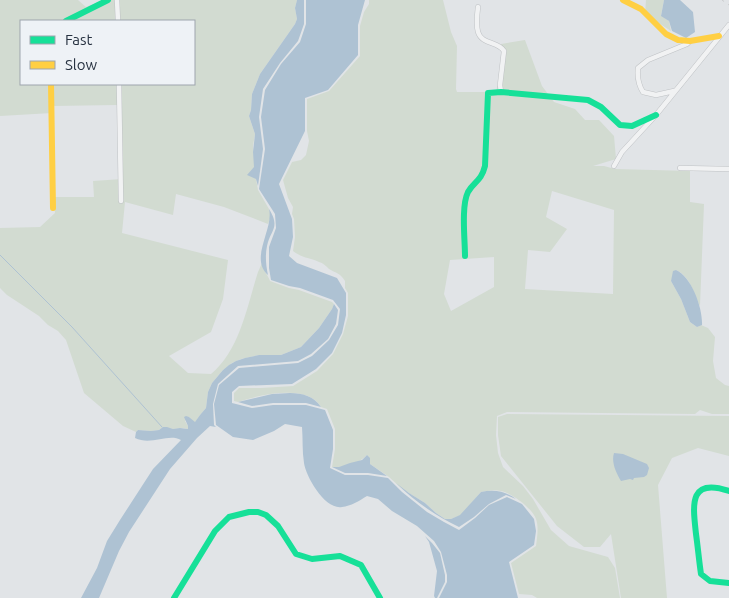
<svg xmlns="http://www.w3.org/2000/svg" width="729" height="598" viewBox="0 0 729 598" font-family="Ubuntu,sans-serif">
<rect width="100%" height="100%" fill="#e1e4e7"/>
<path fill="#d2dbd1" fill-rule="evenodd" d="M0 0H78L86 7 104 0H297L295 8 297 19 295 24 260 74 252 94 251 110 249 116 255 134 253 146 256 179 258 190 269 209 271 216 268 224 224 207 176 194 173 215 125 202 122 233 228 260 223 299 211 332 169 356 188 373 211 374C240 350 247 306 258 272L262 263C263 270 268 275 270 281L289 288 299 290 332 302 334 304 332 309 319 328 301 347 281 355H259L241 359 232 363 223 370 212 383 208 392 206 408 200 415 195 423 189 417 185 421 188 426V429L183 428 173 429 163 427 159 430 151 431 138 430 136 432 123 426 84 393 66 340 58 331 48 325 39 316 7 295 0 288V228L40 227 55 213 54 197H94L93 181 122 179 117 105 53 106 52 113 0 116ZM21 21H194V84H21Z
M369 0H443L451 32 457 46 456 89 457 92H496L503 63 501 44 525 40 542 86 554 102 575 109 585 120H599L614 136 616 159 593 166H604L615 169 690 171V202L704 204 700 306C694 294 690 276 676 270L671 281 681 299 690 322 697 327 701 325 708 328 715 337 713 361 716 378 725 385 729 386V414H712L700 410 695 414 507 412 497 416 496 435 498 453 503 467 523 486 533 499 551 530 569 546 608 557 615 568 620 598H537L532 595 519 594 511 563 536 546C537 538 539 527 536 519 532 508 512 493 501 491 494 489 487 491 481 492L461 515 451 519H445L436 513 425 503 409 493 399 486 389 477 370 464 367 455C359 464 342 468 332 467L335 449V429L327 409 321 407C307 383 259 395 238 402L234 401V393L239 388H261L293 386 317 371 333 354 343 334 348 316V293L345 288V281C339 272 337 274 329 269 326 266 323 263 319 262 308 257 304 259 293 251L295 237 294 219 292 214 293 207 288 198 283 180 292 162 301 160 306 155 309 141 307 131V99L329 91 360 56V26L364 12 369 4ZM552 191 614 210 613 294 525 289 528 250 550 252 567 229 546 217ZM494 257V287L451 311 444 294 450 260Z
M646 0H664L661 15 669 21 671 31 645 14Z
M507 414 729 416V456L698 448 672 458 658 485 667 598H621L611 534 600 547H584L557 526 501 456 498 435V417Z"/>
<path fill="#aec2d3" d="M297 0H304V24L298 41 280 63 263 89 259 117 263 149 258 186 256 179 247 175 254 167 253 152 255 134 249 116 251 110 252 94 260 74 295 24 297 19 295 8Z
M306 0H365L358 25V55L328 90 305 98V131L279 184 292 219 293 237 289 256 297 263 337 278 346 293V315L342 333 332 353 316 369 292 384 239 386 232 392V403L252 408 273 405H306L325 410 333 430V449L330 468 345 475H368L388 478 402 492 427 512 444 522 459 530 475 518 489 505 507 497 522 504 534 519 536 531 534 545 509 562 518 598H439L447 582V575L441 552 434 541 417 526 392 511 378 499 367 496C359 501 351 506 342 507 325 510 306 477 304 463 302 451 303 439 302 427L285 424 274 431 253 440 233 437 216 425 214 404 219 385 239 368 298 363 312 356 329 340 338 325 340 309 333 300 300 288 289 286 271 280 269 268V247L276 228 275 214 259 189 265 149 261 117 265 90 281 64 300 42 306 24Z
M664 0H680L693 12 695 32 686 38 672 31 669 21 661 16Z
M269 209C281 228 270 230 267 246 265 255 266 266 268 275 249 258 274 229 269 209Z
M676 270C692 277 703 309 702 325L697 327 690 322 681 299 671 281 673 271Z
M334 304 338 310 336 324 328 339 311 354 298 361 238 366 218 384 213 404 214 425 216 427 210 426 197 438 170 469 129 532 119 551 99 598H81L97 568 107 541 120 520 153 469 181 440C168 433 151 446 135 438L136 432 138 430 151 431 159 430 163 427H167L173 429 180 428 188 429V426L184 417 186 416 189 417 195 422 200 415 206 408 208 392 212 383 223 370 229 365 236 361 245 358 259 355H281L301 347 319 328 332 309Z
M290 393C302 393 314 396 321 407L306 403H273L252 406 238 402 272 394Z
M614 453 623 454 647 464 649 468 647 475 644 477 634 478 633 480 630 479 621 481C616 473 611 462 614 453Z
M367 455 370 458V464L387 476 368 473H345L332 467H339L350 463 362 460Z
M396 483 409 493 425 503 436 513 445 519H451L460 515 481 492C494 489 505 491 516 499L506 495 489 504 474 517 459 527C436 516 414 501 396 483Z
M425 536 432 543 440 553 445 575V582L437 598H435L434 596 437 571 429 542Z"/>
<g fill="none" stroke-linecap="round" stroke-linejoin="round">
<path stroke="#aec2d3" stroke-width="1" d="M0 255 72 327 162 427"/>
<g stroke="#bfc2c5" stroke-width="5.5">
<path id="street" d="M117 0 118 21
M478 7C477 15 476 25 478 32 482 45 498 41 504 51L500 85 501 92
M119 84 121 201
M674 91 656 95 643 92C638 84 637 77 638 68L648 60 687 44 690 41
M614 166 622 152 656 115 729 25
M680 168 729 169"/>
</g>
<use href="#street" stroke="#f1f2f3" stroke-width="4.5"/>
<path stroke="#16e098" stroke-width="6" d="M66 21 108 0
M465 256C465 240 461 206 468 192 474 181 481 182 485 166L488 93 501 92 588 100 601 107 620 125 632 126 656 115
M729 491C688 477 693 506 696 534 698 548 699 561 701 574L710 581 729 583
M174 598 215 531 229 517 249 512H258L266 515 278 526 296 554 312 559 340 556 361 565 380 598"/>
<path stroke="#ffcf43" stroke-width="6" d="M623 0 641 9 666 34 678 40 690 41 719 36
M51 84 53 208"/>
<path stroke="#caccce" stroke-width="1" stroke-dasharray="2.5 5" stroke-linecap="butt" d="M722 0 729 5"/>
</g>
<rect x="20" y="20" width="175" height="65" fill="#eef2f6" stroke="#9ea5ae"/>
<rect x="30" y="36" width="25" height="8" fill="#16e098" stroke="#9ea5ae"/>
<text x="65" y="45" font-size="15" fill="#273241">Fast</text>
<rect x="30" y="61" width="25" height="8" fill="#ffcf43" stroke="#9ea5ae"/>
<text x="65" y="70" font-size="15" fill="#273241">Slow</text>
</svg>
